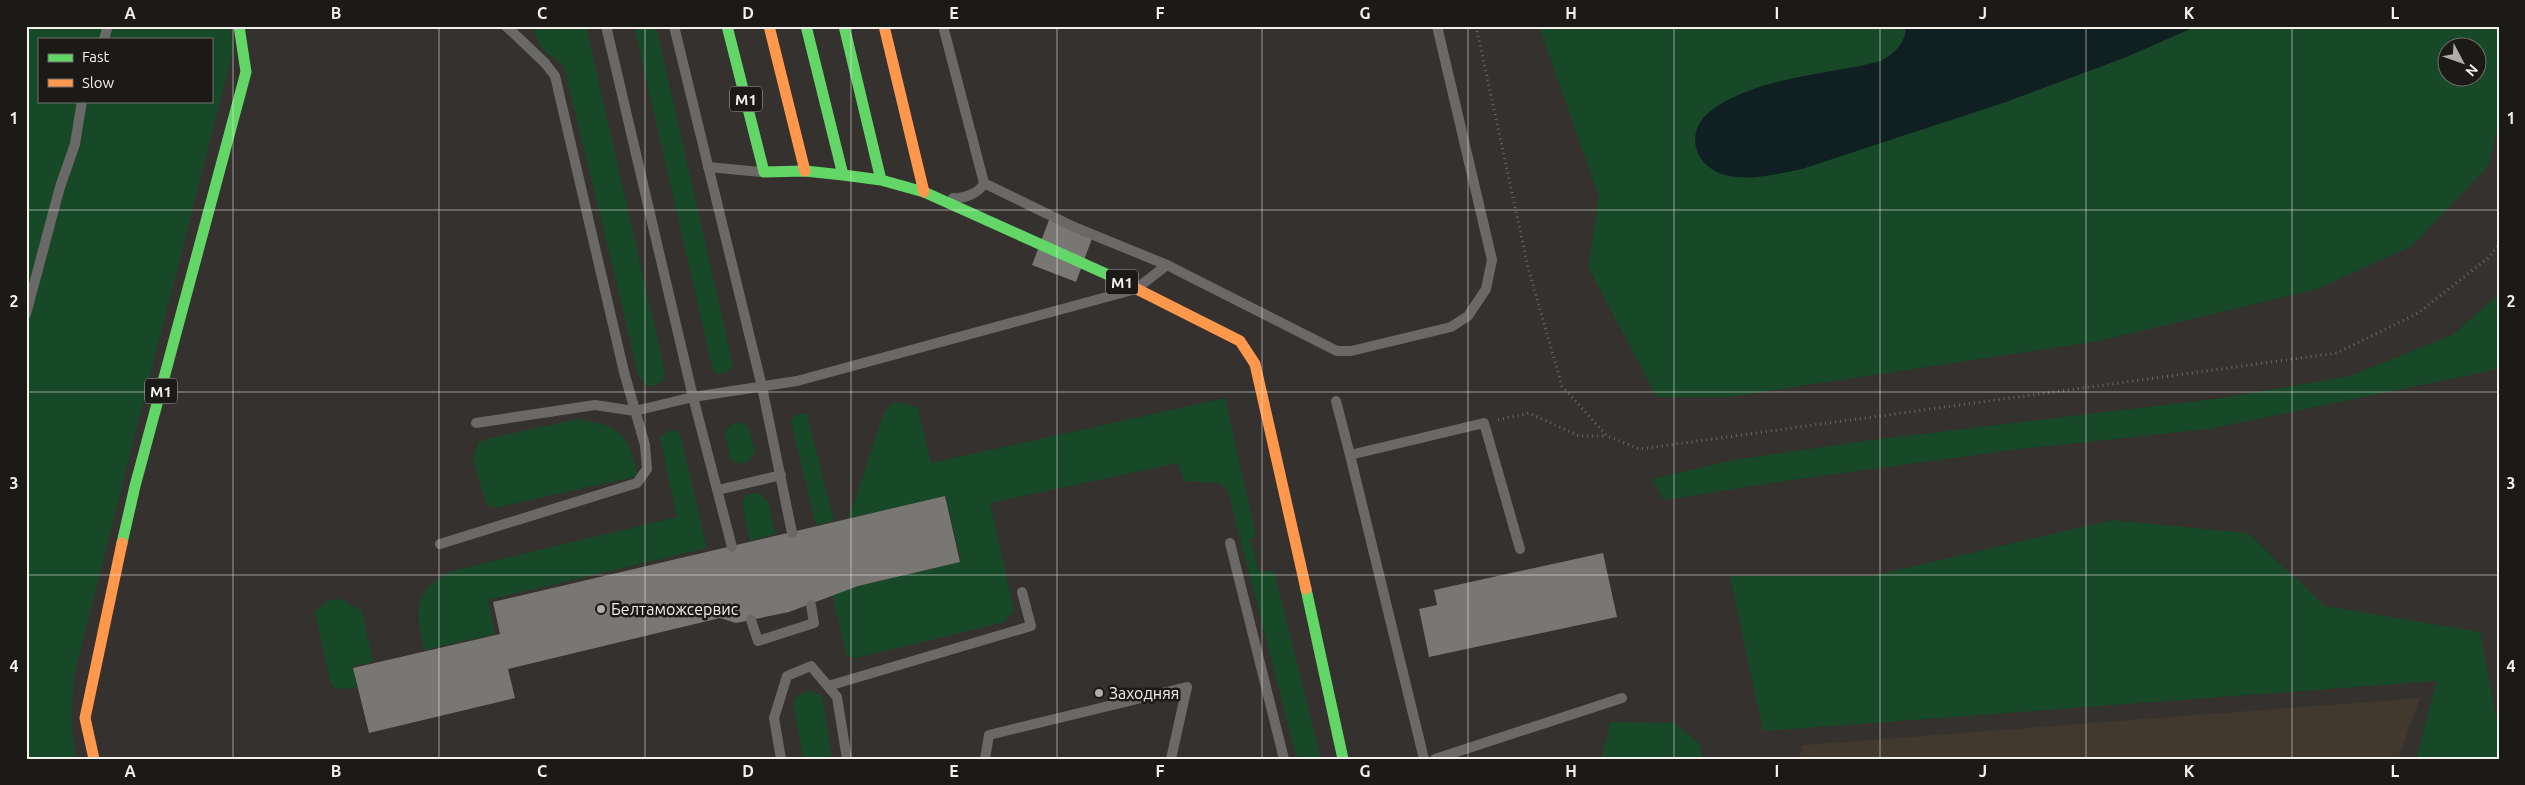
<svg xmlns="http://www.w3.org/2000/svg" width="2525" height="785" viewBox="0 0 2525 785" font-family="Ubuntu,sans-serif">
<rect width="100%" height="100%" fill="#34312e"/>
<path fill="#41382e" d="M2420 698 2398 759H1798L1803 745Z"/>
<path fill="#174828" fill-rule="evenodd" d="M26 26H230L233 50 77 663C71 695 70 726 76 759H26ZM39 39H211V101H39Z
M533 26H586L665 372 663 381 651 387 645 384 639 376 564 66C559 59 555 59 548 54 540 48 534 36 533 26Z
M634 26H656L733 365 728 372 717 374 713 370Z
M1539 26H1906C1906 43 1895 53 1881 61 1821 77 1748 76 1700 121L2124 58 2197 26H2499V119L2489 165 2412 246 2317 289 2099 341 1729 397H1657L1588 267 1599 197ZM2448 48H2478V78H2448Z
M2499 294V369L2209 429 2020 449 1784 481 1664 500 1652 479 1733 460 1872 440 2222 398 2350 376 2452 335Z
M1225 398 1256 536 1250 539 1259 572 1274 571 1321 759H1297L1228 491 1220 483 1184 481 1178 463 990 503 1014 611 1005 622 856 658 847 656 832 593 961 561 946 496 849 518 883 415 891 404 906 403 918 408 931 463Z
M802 413 807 415 834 521 816 525 791 421 793 417Z
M577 419C621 426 628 433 638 476L495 508 486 504 473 459 478 443 487 439Z
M739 422 748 426 755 451 750 461 738 464 730 458 725 432 731 425Z
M674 430 680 434 707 548 488 600 495 634 424 650C416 612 412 591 452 571L677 517 660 438 666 432Z
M757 492 768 501 775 534 750 541 742 504 744 497Z
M2112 520 2248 533 2325 606 2480 632 2499 731V759H2416L2437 681 1763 731 1730 576H1872Z
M341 599 362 611 373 662 353 666 357 688 335 689 330 681 315 612 329 600Z
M811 691 822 696 832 759H803L793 702 799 694Z
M1611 722 1674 723 1699 743 1703 759H1601Z"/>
<path fill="#101f22" d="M1906 26H2197L2124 58 2006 102 1802 169C1781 173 1759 179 1737 177 1696 175 1678 131 1716 107 1764 76 1827 75 1881 61 1895 53 1906 43 1906 26Z"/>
<path fill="#797774" d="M1049 220 1093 236 1076 282 1032 265Z
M945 496 960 562 858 586 789 612 736 623 720 618 508 669 515 698 369 733 353 668 500 634 493 602Z
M1603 553 1617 617 1429 657 1419 609 1437 605 1434 590Z"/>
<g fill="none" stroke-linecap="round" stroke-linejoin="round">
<path stroke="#6b6966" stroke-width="3" stroke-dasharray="1 4" stroke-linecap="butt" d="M1476 26 1528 267 1562 386 1607 436 1640 449 2337 353 2418 313 2487 259 2499 245
M1498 420 1529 413 1579 436H1606"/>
<path stroke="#6b6967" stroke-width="10" d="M606 26 693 397 732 547
M674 26 762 387 792 533
M943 26 984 183C980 193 963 199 953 198
M104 39 108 26
M708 167 761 172
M984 183 1074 227 1167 265 1337 351H1351L1451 327 1468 316 1486 289 1492 260 1437 26
M26 314 60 187 75 144 82 101
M1336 401 1350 455 1484 423 1520 549
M476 423 595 405 635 411 693 397 797 381 1136 289 1167 265
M1350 455 1424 759
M718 490 781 475
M1230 543 1284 759
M440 544 637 483 647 469 645 445 624 372 555 76 545 63 506 26
M751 620 758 641 814 623 811 605
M828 686 1031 626 1022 592
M781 759 774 718 787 676 811 666 837 697 847 759
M985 759 989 735 1187 687 1171 759
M1435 759 1622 698"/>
<path stroke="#63d668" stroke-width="11" d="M727 26 764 172 805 171 843 175 881 180 924 192 1113 277
M806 26 843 175
M844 26 881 180
M122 543 135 486 246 72 239 26
M1306 589 1343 759"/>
<path stroke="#ff974d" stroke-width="11" d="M769 26 805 171
M884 26 924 192
M1113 277 1240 341 1255 364 1306 589
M94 759 85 718 122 543"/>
</g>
<path fill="none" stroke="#f4f0ec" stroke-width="1" stroke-opacity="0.55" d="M233 26V759M439 26V759M645 26V759M851 26V759M1057 26V759M1262 26V759M1468 26V759M1674 26V759M1880 26V759M2086 26V759M2292 26V759M26 210H2499M26 392H2499M26 575H2499"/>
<g fill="#b1adaa" stroke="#1c1a17" stroke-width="2">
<circle cx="601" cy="609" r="5"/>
<circle cx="1099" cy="693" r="5"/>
</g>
<g text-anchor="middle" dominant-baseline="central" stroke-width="5" stroke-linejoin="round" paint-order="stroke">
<g fill="#1c1a17" stroke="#b3b0ac" stroke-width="1">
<rect x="730" y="86.5" width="32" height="25" rx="4"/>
<rect x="1106" y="269.5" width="32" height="25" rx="4"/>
<rect x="145" y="378.5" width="32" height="25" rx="4"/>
</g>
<g font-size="15" font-weight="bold" fill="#f4f0ec">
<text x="746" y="99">М1</text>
<text x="1122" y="282">М1</text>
<text x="161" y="391">М1</text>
</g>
<g font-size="16" fill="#f4f0ec" stroke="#1c1a17" text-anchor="start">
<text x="611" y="609">Белтаможсервис</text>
<text x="1109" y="693">Заходняя</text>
</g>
</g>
<rect width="2525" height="785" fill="none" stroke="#1c1a17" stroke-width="55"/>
<rect x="38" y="38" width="175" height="65" fill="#1c1a17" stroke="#72706c"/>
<rect x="48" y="54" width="25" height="8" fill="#63d668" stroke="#72706c"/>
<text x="82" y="62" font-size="15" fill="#f4f0ec">Fast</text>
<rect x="48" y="79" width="25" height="8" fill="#ff974d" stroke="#72706c"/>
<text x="82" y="88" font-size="15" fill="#f4f0ec">Slow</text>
<g transform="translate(2462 62) rotate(131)"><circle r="24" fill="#1c1a17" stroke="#72706c"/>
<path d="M0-4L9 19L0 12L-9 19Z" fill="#b1adaa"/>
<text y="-8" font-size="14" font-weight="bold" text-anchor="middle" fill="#f4f0ec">N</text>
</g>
<rect x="28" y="28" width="2470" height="730" fill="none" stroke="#f4f0ec" stroke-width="2"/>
<g font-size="16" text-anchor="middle" font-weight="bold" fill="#f4f0ec">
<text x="130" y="19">A</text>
<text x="336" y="19">B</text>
<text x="542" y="19">C</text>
<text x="748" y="19">D</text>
<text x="954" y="19">E</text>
<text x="1160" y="19">F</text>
<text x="1365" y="19">G</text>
<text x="1571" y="19">H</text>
<text x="1777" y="19">I</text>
<text x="1983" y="19">J</text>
<text x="2189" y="19">K</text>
<text x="2395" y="19">L</text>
<text x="14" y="124">1</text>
<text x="2511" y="124">1</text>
<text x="14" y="307">2</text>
<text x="2511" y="307">2</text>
<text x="14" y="489">3</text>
<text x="2511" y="489">3</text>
<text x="14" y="672">4</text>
<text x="2511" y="672">4</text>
<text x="130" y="777">A</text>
<text x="336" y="777">B</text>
<text x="542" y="777">C</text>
<text x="748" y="777">D</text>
<text x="954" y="777">E</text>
<text x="1160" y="777">F</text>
<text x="1365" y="777">G</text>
<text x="1571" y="777">H</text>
<text x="1777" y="777">I</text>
<text x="1983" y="777">J</text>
<text x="2189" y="777">K</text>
<text x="2395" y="777">L</text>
</g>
</svg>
